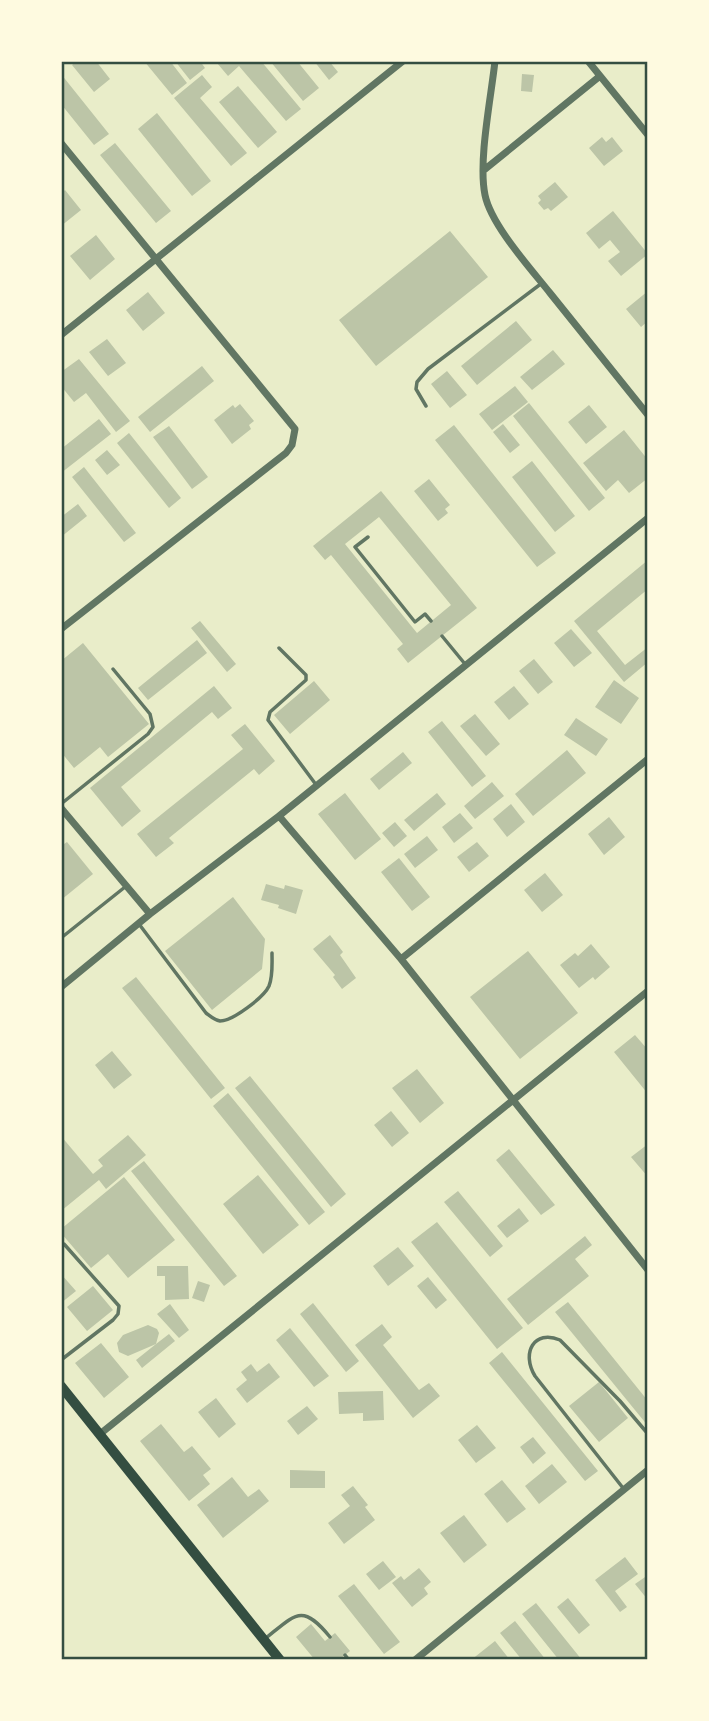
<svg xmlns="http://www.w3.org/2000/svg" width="709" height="1721" viewBox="0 0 709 1721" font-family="'PT Sans Narrow',sans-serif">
<rect width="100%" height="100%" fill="#e9edc9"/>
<path fill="#bcc5a7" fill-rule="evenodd" d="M77 61H96L110 79 94 92 72 65Z
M144 61H170L187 83 172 95Z
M175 61H200L205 68 190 80Z
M219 61H261L301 109 286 121 239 66 228 76 217 63Z
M270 61H297L319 88 303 101Z
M314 61H329L338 72 329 80Z
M61 74 109 134 94 145 61 104Z
M522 74 534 75 532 92 521 91Z
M202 75 212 87 200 98 247 153 231 166 174 98Z
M238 86 277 132 258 148 219 102Z
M157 113 211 181 192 196 138 129Z
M602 137 606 142 612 137 623 151 604 166 589 148Z
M115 143 171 211 156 223 100 155Z
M555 182 568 197 551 211 548 208 544 210 538 203 541 200 538 196Z
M65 190 81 210 61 226V194Z
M613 211 648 254 621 276 608 261 620 252 610 240 599 249 586 233Z
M450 231 488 277 376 366 339 320Z
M96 235 115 259 90 280 70 256Z
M648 291V321L641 327 626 309Z
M148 292 165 313 143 331 126 310Z
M516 321 532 340 477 385 461 366Z
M107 339 126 363 108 376 89 352Z
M553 350 565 364 532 390 520 377Z
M79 359 130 421 116 432 86 393 74 402 61 386V372Z
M202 366 214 381 150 432 138 417Z
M447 371 467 395 450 408 431 384Z
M515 386 528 402 492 430 479 414Z
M529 403 605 498 589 511 513 416Z
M240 404 254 421 249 425 251 429 232 444 214 420 233 405 235 408Z
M589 405 607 427 586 444 568 422Z
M99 419 111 434 61 473V449Z
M503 424 520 445 510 453 493 432Z
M454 425 556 553 537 567 435 440Z
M169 426 208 477 192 489 153 437Z
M624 430 648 460V478L629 493 618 480 606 491 583 463Z
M129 433 181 498 169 508 117 443Z
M107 450 120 465 107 475 95 460Z
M532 461 575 516 555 532 512 477Z
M84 467 136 533 124 542 72 477Z
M429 479 450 505 445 509 448 513 438 521 414 491Z
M381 491 477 608 408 663 397 649 403 644 331 555 325 560 313 546ZM379 517 451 605 417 633 345 544Z
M78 504 87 516 61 537V517Z
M648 560V589L597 631 625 665 648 647V662L624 682 574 621Z
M200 621 236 664 227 672 191 628Z
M571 629 592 653 574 667 554 643Z
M197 640 207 653 148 700 138 688Z
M83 643 149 724 108 757 100 747 74 768 61 752V661Z
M534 659 553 682 538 694 519 671Z
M614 680 639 698 621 724 595 707Z
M314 681 330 700 290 734 274 715Z
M214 686 232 708 218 719 212 712 121 787 141 811 122 827 90 788Z
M514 686 529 704 509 720 494 702Z
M475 714 500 744 486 756 460 726Z
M576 718 608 739 596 756 564 735Z
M442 721 486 776 472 787 428 732Z
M245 724 275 761 259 775 254 769 169 838 174 843 156 857 137 834 243 749 231 735Z
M567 750 586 773 533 816 515 794Z
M403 752 412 763 379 790 370 779Z
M492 782 504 796 475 819 464 806Z
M345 793 381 839 355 860 318 814Z
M437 793 446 804 414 831 404 820Z
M511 804 525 822 507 837 493 819Z
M460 813 473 828 454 843 442 827Z
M609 817 625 837 604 855 588 834Z
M395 822 407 836 394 847 382 833Z
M427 836 438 850 415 868 404 854Z
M67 842 93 874 61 900V846Z
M477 842 489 856 469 872 457 857Z
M399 858 430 897 412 911 381 872Z
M545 873 563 895 542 912 524 890Z
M266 884 284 889 285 885 303 890 296 914 278 908 279 905 261 900Z
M233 897 265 939 262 969 212 1010 165 951Z
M330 935 343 952 340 955 356 978 342 989 333 977 335 975 313 949Z
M591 944 610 967 595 980 593 977 579 988 560 965 575 953 578 956Z
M528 951 578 1013 520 1059 470 997Z
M136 977 225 1088 211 1099 122 988Z
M635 1035 648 1050V1094L614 1052Z
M112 1051 132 1075 114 1089 95 1065Z
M417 1069 444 1103 420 1123 392 1088Z
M250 1076 346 1194 331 1207 235 1088Z
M228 1093 325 1212 309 1225 213 1106Z
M391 1111 409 1133 392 1147 374 1125Z
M128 1135 146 1155 106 1189 99 1180 61 1211V1136L93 1174 103 1166 98 1160Z
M648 1144V1177L631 1157Z
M509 1149 555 1205 541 1215 496 1160Z
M144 1161 237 1276 224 1286 131 1171Z
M258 1175 299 1225 263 1254 223 1204Z
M124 1177 175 1240 128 1278 108 1254 91 1268 61 1233V1229Z
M458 1191 503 1246 490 1257 444 1202Z
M519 1208 529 1221 507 1238 497 1226Z
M437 1222 523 1328 497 1349 411 1242Z
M585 1236 592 1245 575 1259 589 1276 528 1325 507 1299Z
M398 1247 414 1266 388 1286 373 1266Z
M157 1266H188L189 1299 165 1300V1276H157Z
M61 1274 76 1291 61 1303Z
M428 1277 447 1300 436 1309 417 1286Z
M198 1281 210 1285 204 1302 192 1298Z
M93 1286 113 1310 87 1331 67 1307Z
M568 1302 648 1401V1426L555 1312Z
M313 1303 359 1361 346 1372 300 1314Z
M170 1304 189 1330 179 1338 157 1314Z
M382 1324 392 1337 383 1345 419 1390 429 1383 440 1396 413 1418 355 1345Z
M148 1325 157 1329 159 1333 156 1344 169 1334 175 1341 142 1368 136 1360 156 1344 128 1356 119 1352 117 1343 123 1335Z
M290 1328 329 1376 314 1387 276 1340Z
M101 1343 129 1377 104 1398 75 1363Z
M502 1352 598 1471 585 1481 489 1363Z
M269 1363 280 1377 247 1403 236 1389 247 1380 241 1372 251 1364 257 1372Z
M599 1382 628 1418 599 1442 569 1406Z
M383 1391 384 1420 363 1421V1413L339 1414 338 1392Z
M216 1398 236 1424 219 1438 198 1412Z
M307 1406 318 1419 298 1435 287 1421Z
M161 1424 184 1452 192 1446 211 1469 203 1475 210 1484 189 1501 140 1441Z
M477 1425 496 1448 476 1463 458 1440Z
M533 1437 546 1453 533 1464 520 1447Z
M552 1464 567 1482 539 1504 525 1486Z
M290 1470 325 1471V1488H290Z
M232 1477 248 1497 259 1489 269 1501 223 1538 197 1505Z
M502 1480 526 1509 507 1523 484 1494Z
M353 1486 368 1505 365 1507 375 1520 344 1544 328 1523 350 1506 341 1495Z
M464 1515 487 1545 464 1563 440 1533Z
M625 1557 638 1574 615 1591 627 1607 620 1612 595 1580Z
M383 1561 396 1577 379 1590 366 1574Z
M419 1568 431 1582 424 1588 428 1594 412 1607 392 1583 401 1576 404 1580Z
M648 1575V1600L635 1584Z
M354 1584 400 1642 384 1654 338 1596Z
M568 1598 590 1625 579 1634 557 1607Z
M536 1603 582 1660H559L522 1614Z
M515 1621 546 1660H522L500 1633Z
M311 1624 325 1641 335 1633 350 1651 339 1660H315L296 1637Z
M495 1641 510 1660H471Z"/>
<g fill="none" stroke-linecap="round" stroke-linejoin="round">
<path stroke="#617663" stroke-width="3.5" d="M426 406 416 389 417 382 428 369 542 283
M368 537 355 547 415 622 425 614 431 621
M442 636 465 664
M279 648 306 675V680L270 712 268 720 317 786
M61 804 148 734 153 727 150 714 113 669
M139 924 206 1013C210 1016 214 1020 220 1021 233 1021 264 997 269 986 273 976 272 964 272 953
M61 938 125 887
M61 1360 113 1320 118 1314 119 1306 64 1244
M623 1488 535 1376C521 1353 534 1329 560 1340L620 1401 648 1434
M266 1638C296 1614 302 1603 330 1637
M345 1655 349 1660"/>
<path stroke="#617663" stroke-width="7" d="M495 61C491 98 478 161 485 195 491 225 531 269 550 293 583 334 615 374 648 415
M588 61 648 135
M61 143 295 429 292 445 286 453 61 629
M484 170 600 76
M61 335 403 61
M61 808 150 914
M279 816 401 959 648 1270
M401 959 648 759
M61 987 150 914 279 816 648 518
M100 1434 648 991
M415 1660 648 1470"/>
<path stroke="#344e41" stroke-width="10" d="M61 1386 280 1660"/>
</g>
<rect width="709" height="1721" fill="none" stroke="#fefae0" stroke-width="126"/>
<rect x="63" y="63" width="583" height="1595" fill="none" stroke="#344e41" stroke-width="2.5"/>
</svg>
